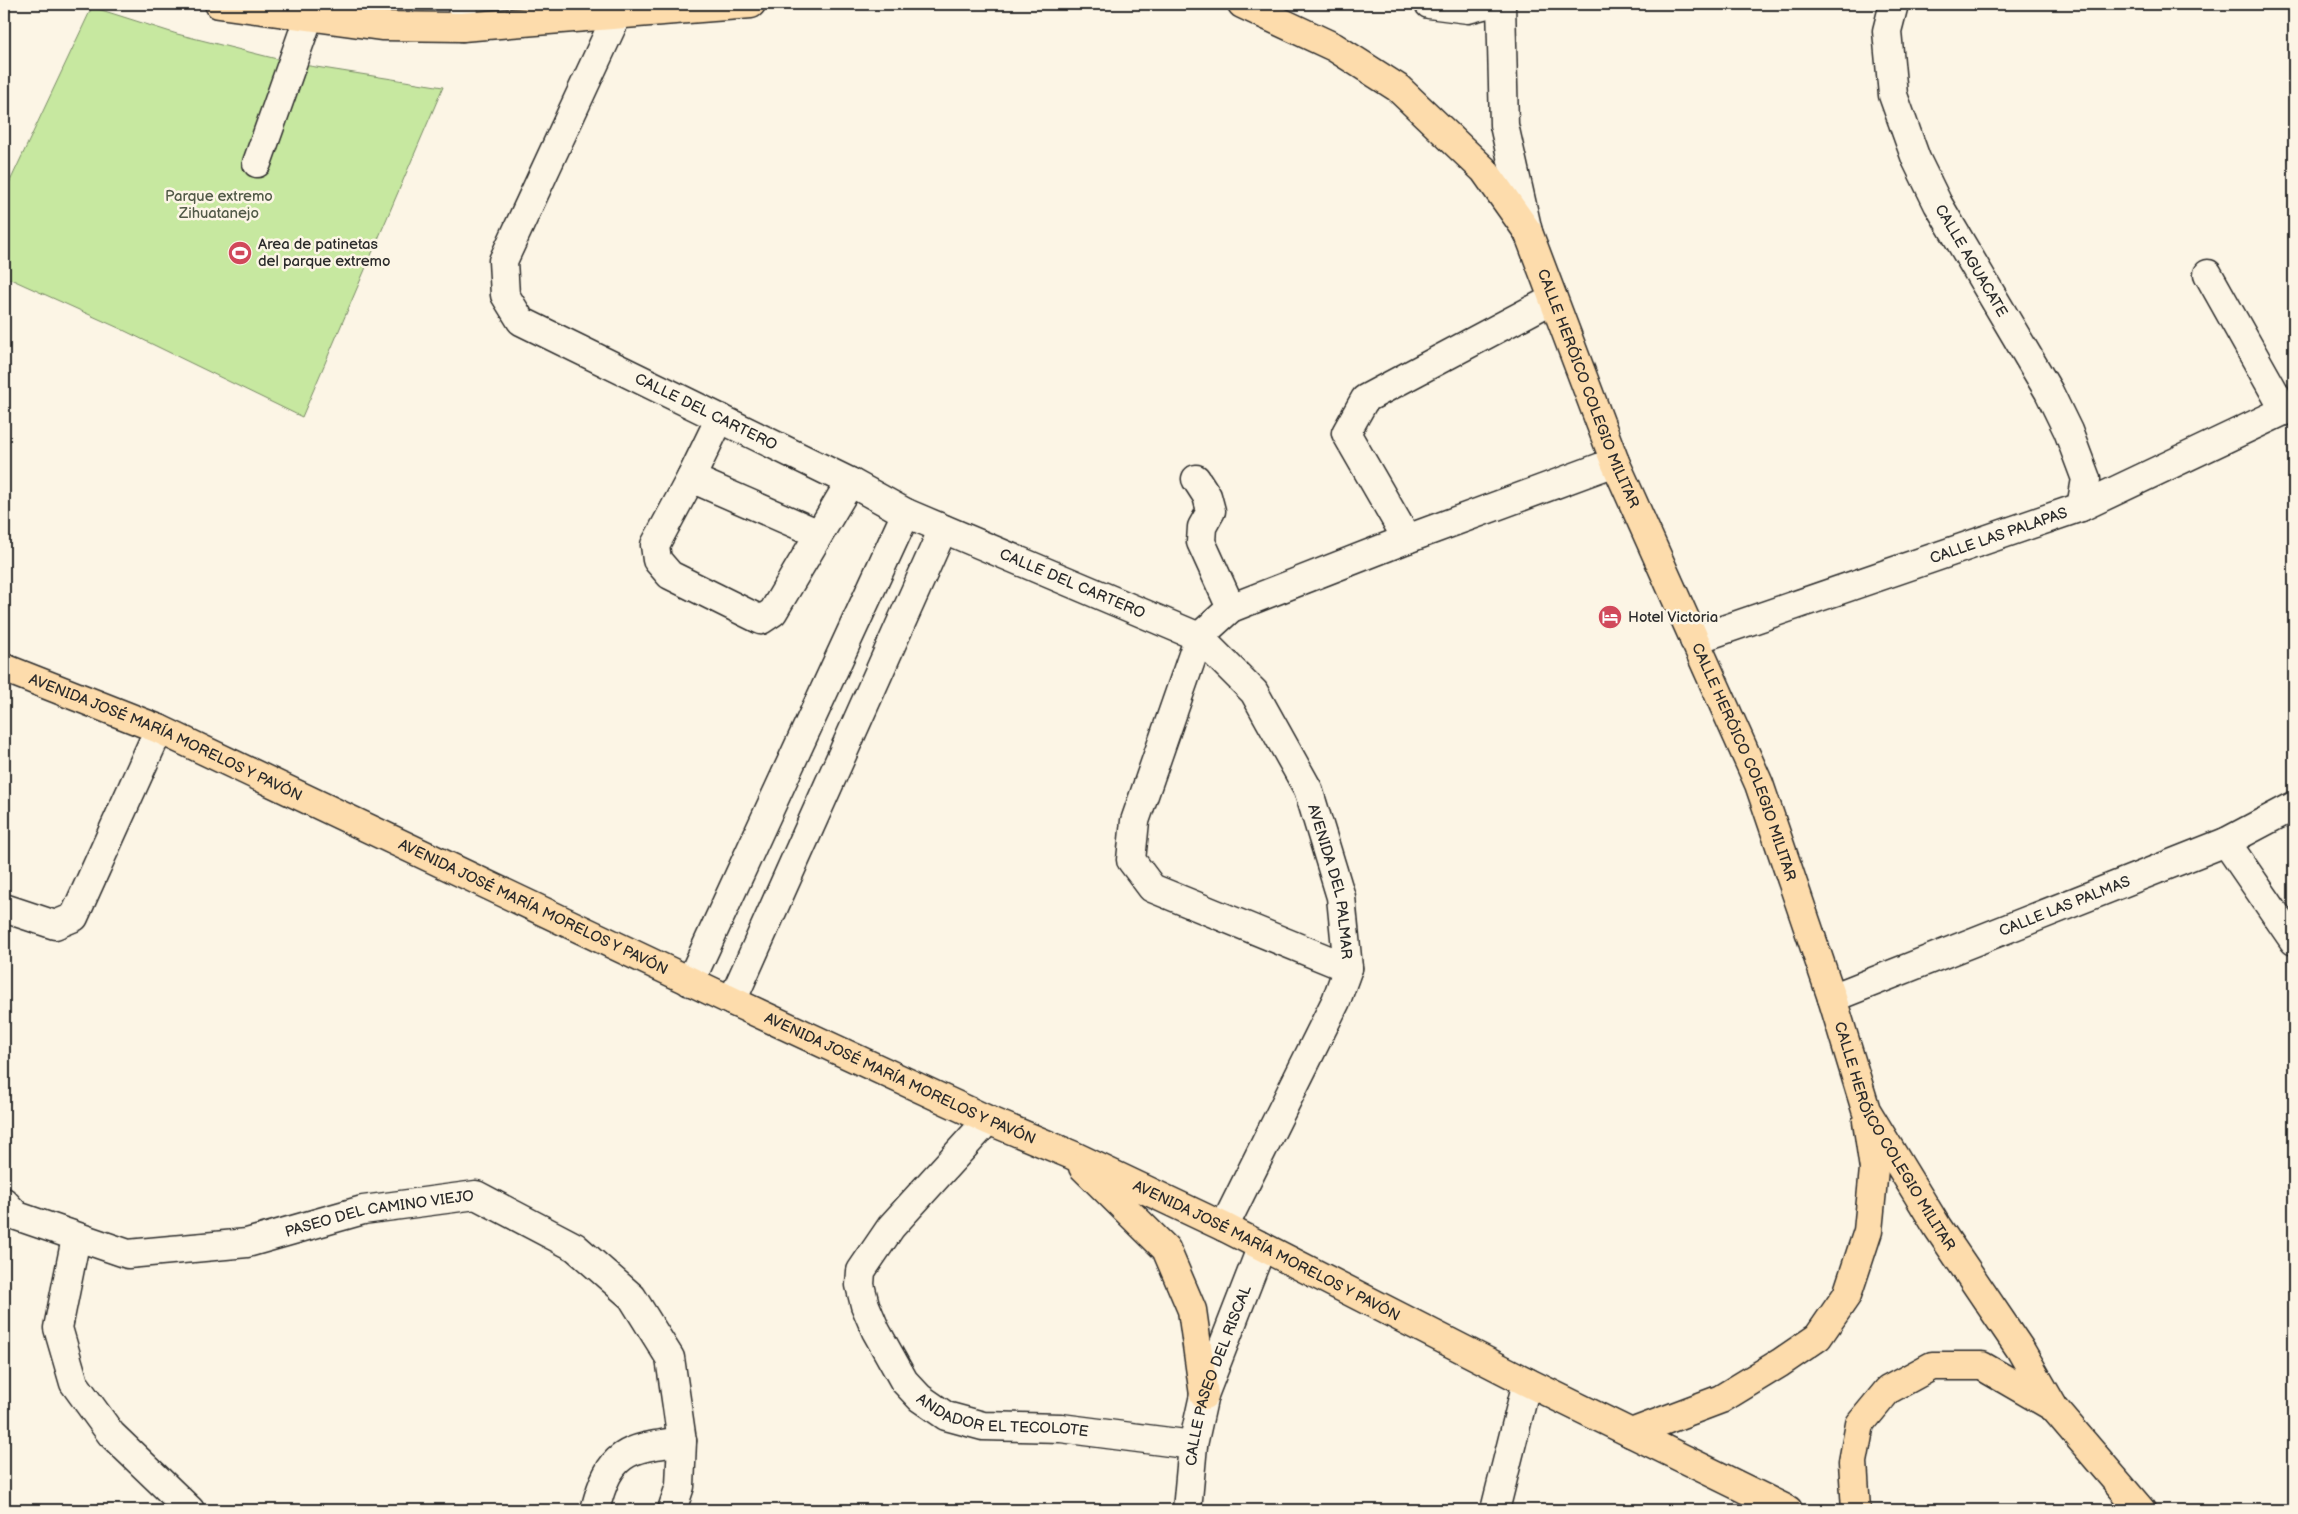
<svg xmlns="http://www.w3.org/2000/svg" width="2298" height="1514" viewBox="0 0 2298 1514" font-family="'Balsamiq Sans',sans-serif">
<rect width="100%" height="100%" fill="#fcf5e5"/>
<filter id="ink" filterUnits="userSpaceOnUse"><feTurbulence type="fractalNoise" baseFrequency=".02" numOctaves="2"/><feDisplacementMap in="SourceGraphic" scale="10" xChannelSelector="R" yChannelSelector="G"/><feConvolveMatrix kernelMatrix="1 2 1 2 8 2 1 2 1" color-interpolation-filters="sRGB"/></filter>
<g filter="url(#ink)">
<path fill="#c7e8a0" stroke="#798a66" d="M92 7 177 34 297 64 443 87 302 417 121 329 4 276V194Z"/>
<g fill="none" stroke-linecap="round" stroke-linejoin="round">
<g stroke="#2b2b2b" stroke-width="31">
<g id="minor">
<path d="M1429 4 1468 9 1487 4"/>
<path d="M1501 4 1504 125 1528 232"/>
<path id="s1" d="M1894 4 1887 31 1893 95 1916 159 1938 204 2049 392 2068 431 2086 479 2081 507"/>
<path id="s2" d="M618 13 503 261 505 295 521 321 850 482 906 513 1199 637 1254 692 1308 789 1341 897 1348 968 1336 1001 1224 1227"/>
<path d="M462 27 463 4"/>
<path d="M257 163 309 16"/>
<path d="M2208 274 2285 411"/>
<path d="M691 478 720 418"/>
<path d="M1196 479 1207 496 1211 511 1202 527 1201 542 1231 608"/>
<path d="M819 534 691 478 655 545 657 560 670 575 761 620 773 612 850 482"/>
<path d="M1407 539 1346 433 1365 399 1553 299"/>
<path id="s3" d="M1694 640 2081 507 2294 406"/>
<path d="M2226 842 2294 941"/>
<path d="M4 908 55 925 74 917 159 729"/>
<path d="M1348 968 1152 888 1131 860 1135 821 1199 637 1231 608 1407 539 1615 462"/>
<path d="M690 982 906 513"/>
<path id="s4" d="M1832 998 2226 842 2294 806"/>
<path d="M732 1001 943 529"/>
<path id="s5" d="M988 1120 891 1227 861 1271 860 1285 865 1305 876 1331 904 1381 920 1398 946 1416 983 1426 1061 1428 1193 1445"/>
<path id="s6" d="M4 1202 17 1216 128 1254 247 1243 363 1210 476 1195 575 1247 632 1297 670 1358 682 1441 680 1486 672 1510"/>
<path d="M76 1238 58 1328 74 1383 111 1434 190 1510"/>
<path d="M595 1510C610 1451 625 1449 682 1441"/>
<path id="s7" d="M1187 1510 1193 1445 1204 1395 1262 1246"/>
<path d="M1495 1510 1527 1382"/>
</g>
</g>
<g stroke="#2b2b2b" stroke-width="31">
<g id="major">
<path d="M219 4 381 26 462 27 751 4"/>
<path id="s8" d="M1242 4 1334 47 1398 88 1484 170 1528 232 1615 462 1759 784 1832 998 1866 1110 1938 1228 2020 1349 2054 1408 2141 1510"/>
<path id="s9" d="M4 668 159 729 732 1001 988 1120 1072 1155 1224 1227 1527 1382 1788 1510"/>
<path d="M1083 1167 1166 1249 1192 1310 1204 1395"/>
<path d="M1631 1433 1721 1399 1780 1363 1818 1337 1847 1295 1868 1231 1874 1169 1867 1121"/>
<path d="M1856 1510 1853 1462 1860 1424 1888 1390 1932 1366H1982L2053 1407"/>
</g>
</g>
<use href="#minor" stroke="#fcf5e5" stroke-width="28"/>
<use href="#major" stroke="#fddcac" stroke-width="28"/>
</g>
</g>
<defs>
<g id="stadium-disc" transform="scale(1.25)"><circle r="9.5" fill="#d1495b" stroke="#fcf5e5"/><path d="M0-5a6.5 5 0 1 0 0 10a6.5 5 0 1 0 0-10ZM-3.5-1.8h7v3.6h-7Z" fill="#fff"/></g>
<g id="hotel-disc" transform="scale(1.25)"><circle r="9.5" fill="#d1495b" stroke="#fcf5e5"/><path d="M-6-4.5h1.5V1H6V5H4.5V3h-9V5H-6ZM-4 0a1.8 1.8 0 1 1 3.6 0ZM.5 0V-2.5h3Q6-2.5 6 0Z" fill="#fff"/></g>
</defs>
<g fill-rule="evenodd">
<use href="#stadium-disc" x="240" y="253"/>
<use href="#hotel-disc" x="1610" y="617"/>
</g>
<g text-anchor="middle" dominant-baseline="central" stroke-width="5" stroke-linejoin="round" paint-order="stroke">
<g font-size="15" fill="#525a48" stroke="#fcf5e5">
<text x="219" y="196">Parque extremo<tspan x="219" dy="17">Zihuatanejo</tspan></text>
</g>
<g font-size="15" fill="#2b2b2b" stroke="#fcf5e5" text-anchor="start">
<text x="258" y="244">Area de patinetas<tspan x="258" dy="17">del parque extremo</tspan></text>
<text x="1628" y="617">Hotel Victoria</text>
</g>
<g font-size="15" fill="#2b2b2b" stroke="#fcf5e5">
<text stroke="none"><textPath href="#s1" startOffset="276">CALLE AGUACATE</textPath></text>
<text stroke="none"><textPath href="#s8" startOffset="540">CALLE HERÓICO COLEGIO MILITAR</textPath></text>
<text stroke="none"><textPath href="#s2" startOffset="544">CALLE DEL CARTERO</textPath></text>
<text stroke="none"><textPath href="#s3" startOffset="322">CALLE LAS PALAPAS</textPath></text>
<text stroke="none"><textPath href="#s2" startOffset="949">CALLE DEL CARTERO</textPath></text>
<text stroke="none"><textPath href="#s9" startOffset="176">AVENIDA JOSÉ MARÍA MORELOS Y PAVÓN</textPath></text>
<text stroke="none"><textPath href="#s8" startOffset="945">CALLE HERÓICO COLEGIO MILITAR</textPath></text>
<text stroke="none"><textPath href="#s2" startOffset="1371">AVENIDA DEL PALMAR</textPath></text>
<text stroke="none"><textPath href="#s4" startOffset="250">CALLE LAS PALMAS</textPath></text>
<text stroke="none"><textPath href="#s9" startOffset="581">AVENIDA JOSÉ MARÍA MORELOS Y PAVÓN</textPath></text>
<text stroke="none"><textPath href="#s9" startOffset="986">AVENIDA JOSÉ MARÍA MORELOS Y PAVÓN</textPath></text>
<text stroke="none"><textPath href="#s8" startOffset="1350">CALLE HERÓICO COLEGIO MILITAR</textPath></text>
<text stroke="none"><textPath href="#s6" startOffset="392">PASEO DEL CAMINO VIEJO</textPath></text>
<text stroke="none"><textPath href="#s9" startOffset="1391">AVENIDA JOSÉ MARÍA MORELOS Y PAVÓN</textPath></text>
<text stroke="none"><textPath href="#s7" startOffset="139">CALLE PASEO DEL RISCAL</textPath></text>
<text stroke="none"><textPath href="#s5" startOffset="428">ANDADOR EL TECOLOTE</textPath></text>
</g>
</g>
<rect width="2298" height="1514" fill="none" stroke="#fcf5e5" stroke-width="20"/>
<rect x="10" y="10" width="2278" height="1494" fill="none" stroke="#2b2b2b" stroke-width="2" filter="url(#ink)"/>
</svg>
